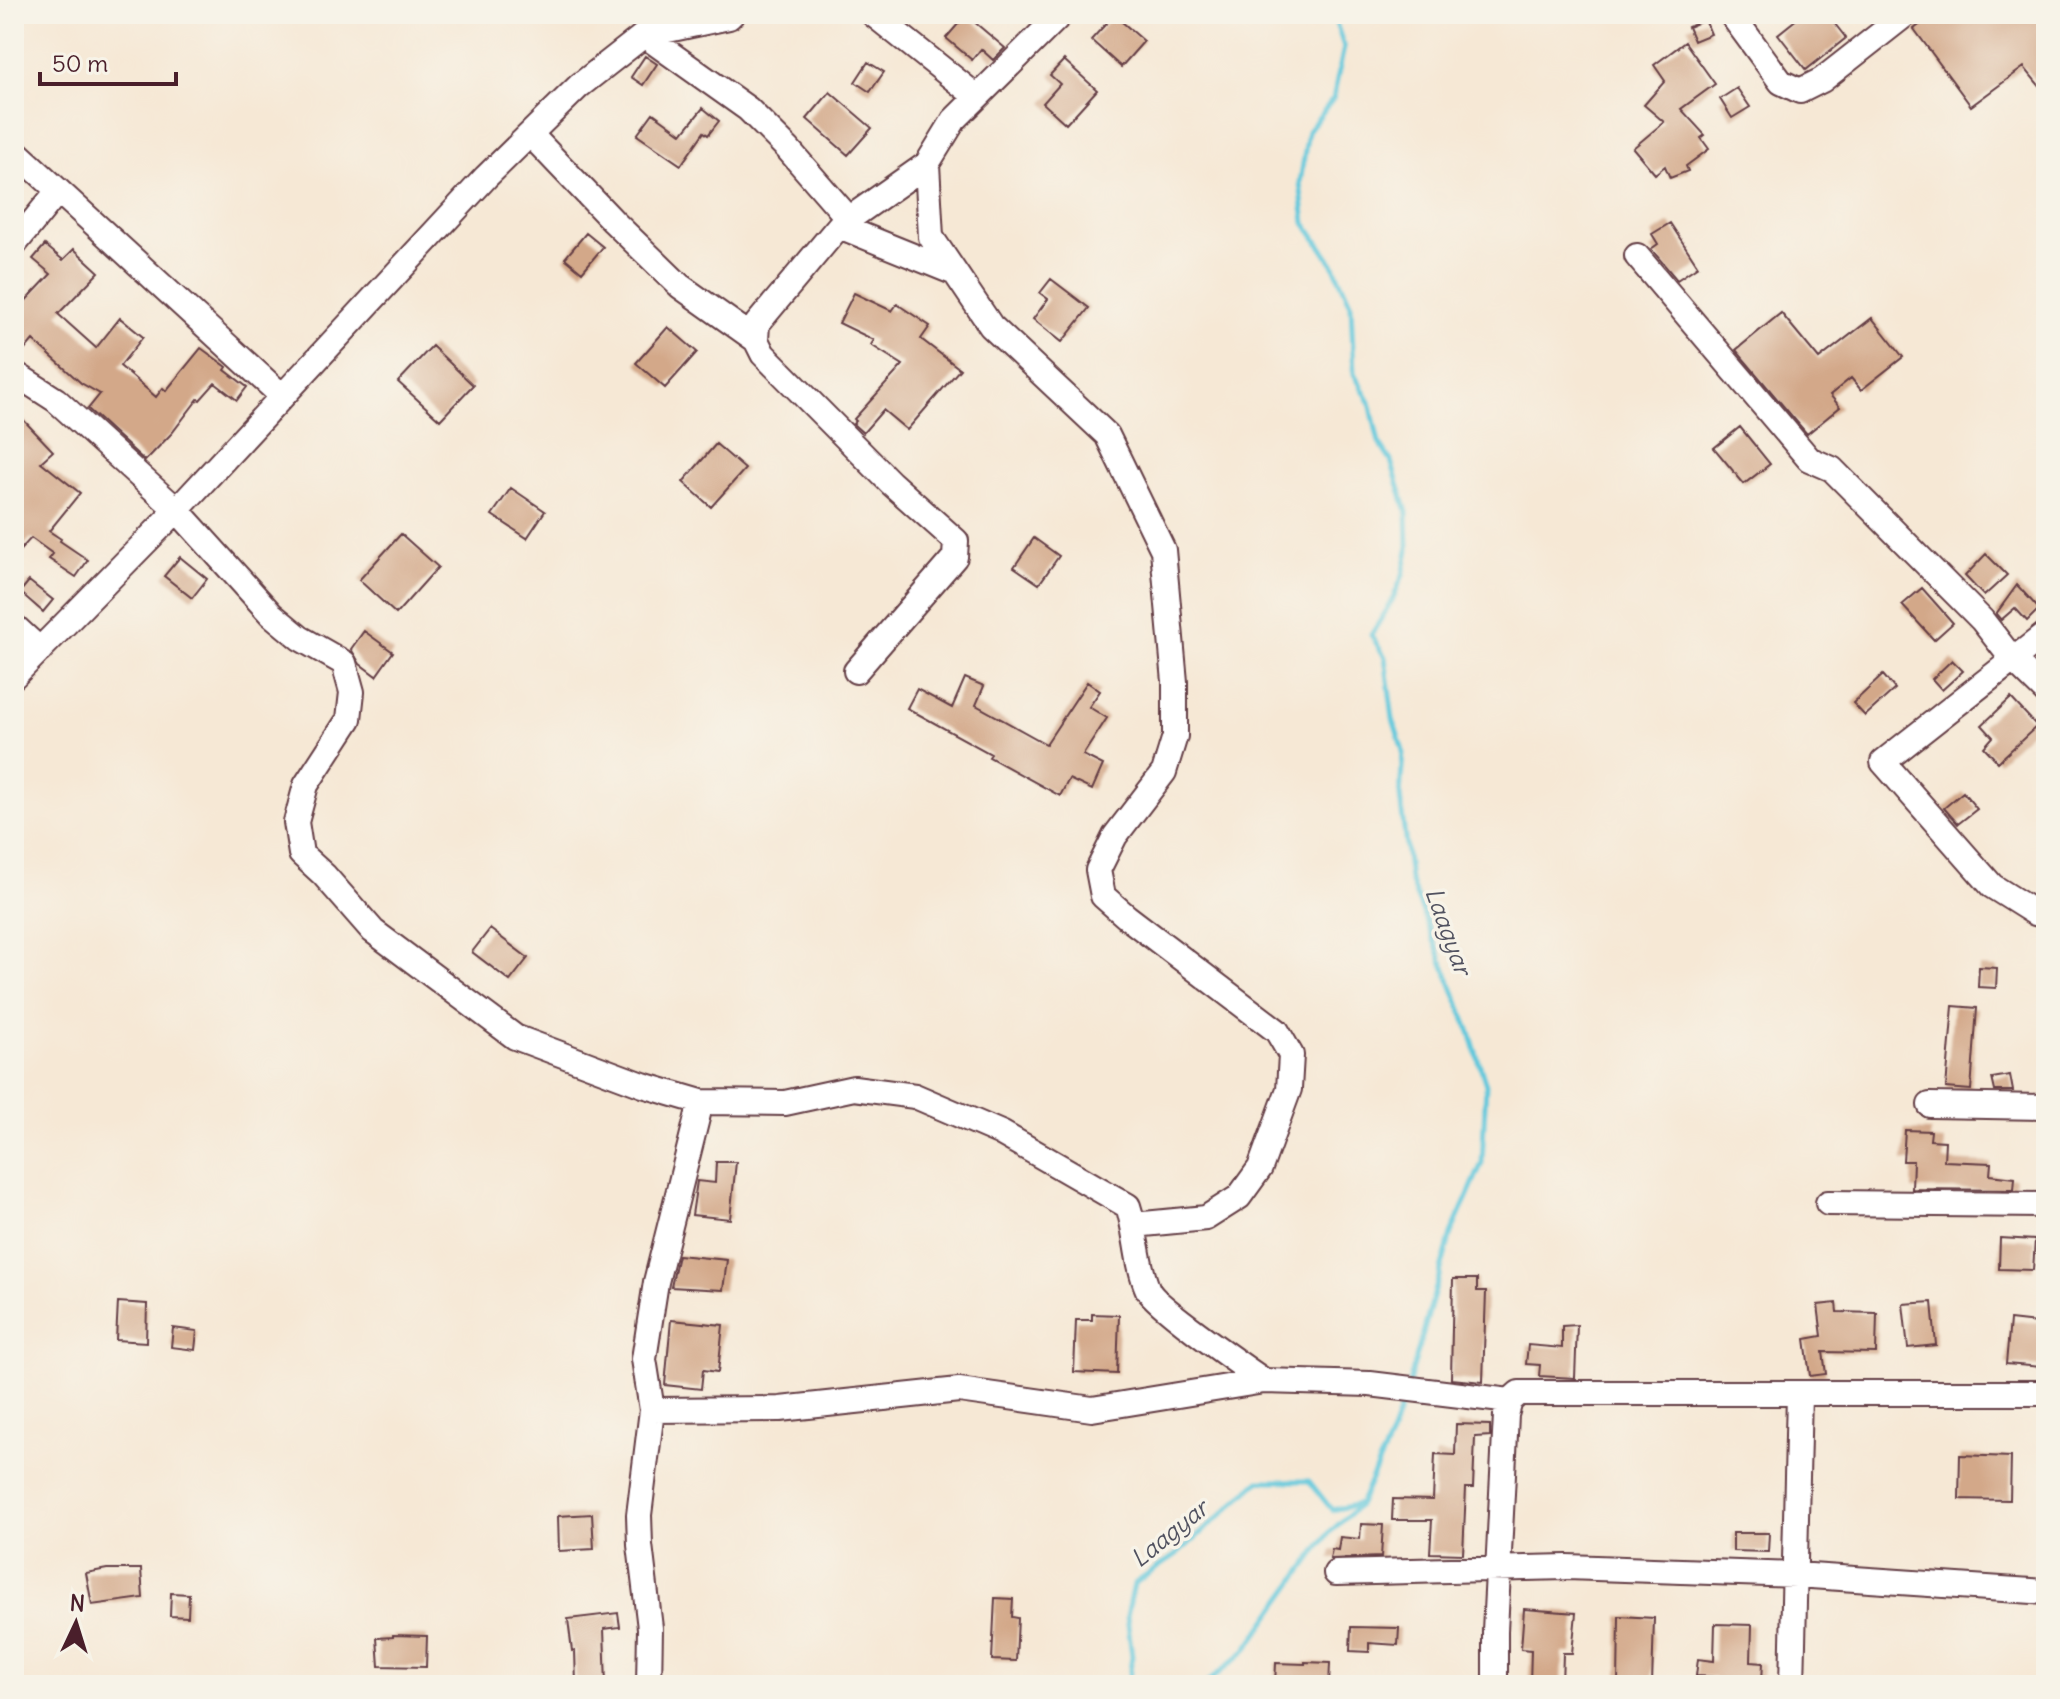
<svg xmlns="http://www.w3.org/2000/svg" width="2060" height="1699" viewBox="0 0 2060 1699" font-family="Delius,sans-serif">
<rect width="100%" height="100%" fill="#f7f3e8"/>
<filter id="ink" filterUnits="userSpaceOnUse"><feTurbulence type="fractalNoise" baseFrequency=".0125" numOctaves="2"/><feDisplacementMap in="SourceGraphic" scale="16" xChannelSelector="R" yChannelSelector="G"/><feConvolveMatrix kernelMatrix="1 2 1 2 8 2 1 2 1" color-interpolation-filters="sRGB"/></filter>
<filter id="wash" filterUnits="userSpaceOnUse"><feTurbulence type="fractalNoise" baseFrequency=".006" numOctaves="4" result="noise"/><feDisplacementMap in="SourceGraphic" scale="32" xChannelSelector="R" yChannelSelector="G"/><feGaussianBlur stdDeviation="1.8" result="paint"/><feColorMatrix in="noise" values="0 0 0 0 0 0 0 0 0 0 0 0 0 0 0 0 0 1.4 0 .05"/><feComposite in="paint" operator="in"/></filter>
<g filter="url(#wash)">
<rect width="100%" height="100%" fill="#f6e8d5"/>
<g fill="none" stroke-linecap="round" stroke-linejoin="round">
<path stroke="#60c8dc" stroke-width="5" d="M1333 14 1344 47 1333 99 1308 131 1300 183 1305 223 1333 264 1351 305 1354 374 1370 402 1379 443 1391 461 1407 512 1408 550 1403 575 1391 603 1371 635 1385 657 1393 719 1403 751 1400 796 1410 880 1470 1032 1486 1085 1482 1163 1451 1234 1409 1383
M1128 1685 1132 1656 1127 1616 1134 1584 1180 1552 1259 1481H1309L1332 1510 1360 1504 1391 1436 1404 1396
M1205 1685 1245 1651 1329 1533 1359 1505"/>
</g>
<g id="blocks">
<path fill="#d3a889" d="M1803 14H1827L1846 38 1806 70 1778 34Z
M1934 14H2046V94L2024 67 1971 106 1914 29Z
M966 15 1005 48 993 60 981 49 972 60 946 38Z
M1114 15 1144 41 1121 67 1091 40Z
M1705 20 1711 34 1694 41 1688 27Z
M1685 42 1715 84 1681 109 1705 135 1701 138 1709 149 1686 166 1688 171 1670 178 1665 166 1655 174 1633 148 1664 122 1644 105 1665 81 1654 65Z
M645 56 657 64 643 85 631 77Z
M1064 60 1097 90 1066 124 1043 103 1060 84 1050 75Z
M868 62 884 72 870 92 855 82Z
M1737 88 1750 107 1732 118 1720 99Z
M830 92 872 128 848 155 807 119Z
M703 108 719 121 708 135 704 132 681 165 637 135 653 113 682 134Z
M1670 223 1698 266 1677 280 1651 249 1658 244 1652 234Z
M586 233 603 247 582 272 565 258Z
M45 245 63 260 74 249 99 272 58 314 96 348 120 318 143 337 120 366 156 397 163 388 166 391 201 348 227 367 225 370 247 387 237 400 215 383 200 400 198 399 172 433 145 461 88 409 100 394 81 383 33 340 17 359 14 358V313L51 274 33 259Z
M1051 279 1089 308 1062 342 1033 319 1048 299 1040 293Z
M854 293 892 311 897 304 930 326 921 339 960 369 907 430 883 410 863 433 853 424 856 421 854 419 903 365 871 345 874 340 839 323Z
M1781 313 1819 359 1872 318 1903 357 1861 390 1851 378 1830 395 1840 407 1807 434 1736 350Z
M668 327 697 352 665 388 636 363Z
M432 346 473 385 440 420 398 382Z
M14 410 53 451 41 462 80 493 49 531 61 539 60 541 88 560 76 577 49 559 53 554 31 538 14 557Z
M1740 427 1770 464 1744 484 1714 448Z
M716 444 745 469 711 507 683 482Z
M511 488 545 511 527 538 492 515Z
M401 534 438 567 396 614 359 580Z
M1034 538 1059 556 1039 584 1014 567Z
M1986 554 2007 575 1984 596 1965 576Z
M180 557 207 579 192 598 164 576Z
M29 581 53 600 43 612 20 592Z
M2017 585 2039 609 2027 621 2015 608 2001 620 1996 614Z
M1922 588 1953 623 1934 640 1902 605Z
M364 631 393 652 376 676 360 664 351 649Z
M1952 660 1963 671 1942 690 1932 679Z
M1883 675 1895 689 1865 716 1853 703Z
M965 678 984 686 976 705 1046 744 1087 682 1100 691 1089 707 1107 718 1083 755 1103 765 1092 790 1069 779 1060 796 989 757 991 754 907 708 917 689 952 708Z
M2011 698 2037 726 1998 762 1984 747 1993 737 1982 725Z
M1963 792 1977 809 1958 824 1944 808Z
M490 929 528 958 510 981 472 952Z
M1979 967 1997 968 1996 988 1978 987Z
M1953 1006 1977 1008 1971 1090 1946 1088Z
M2010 1075 2013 1091H1995L1992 1078Z
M1905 1130 1931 1131 1930 1140 1945 1141 1944 1161 1991 1163 1990 1175 2015 1178 2014 1190 1912 1189 1913 1161H1903Z
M716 1162H736L730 1219 692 1215 697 1181 715 1183Z
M2000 1238 2035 1240 2033 1270 1999 1269Z
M678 1255 727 1260 723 1290 671 1287Z
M1453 1279H1477V1291H1486L1483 1382 1451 1379Z
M118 1302 147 1304 146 1342 116 1340Z
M1932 1302 1936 1345 1908 1348 1903 1304Z
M1836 1303 1837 1312 1877 1313 1876 1353 1823 1352 1826 1374 1810 1376 1805 1339 1822 1336 1818 1305Z
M1092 1314 1119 1315 1117 1374 1074 1372 1076 1320H1092Z
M671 1320 723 1325 718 1372 703 1370 701 1389 665 1385Z
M2010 1320 2046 1324 2042 1367 2006 1364Z
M1577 1325 1575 1378 1539 1376 1540 1365 1526 1364 1528 1345 1562 1348V1326Z
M173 1328 197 1331 195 1350 171 1347Z
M1456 1424 1490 1425V1436L1475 1437 1473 1488H1466L1463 1554 1430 1553 1432 1520H1392L1393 1499 1433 1500 1435 1454 1455 1455Z
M1960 1455 2011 1457 2010 1500 1959 1499Z
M592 1514 594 1549 559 1551 558 1516Z
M1361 1524 1383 1525 1381 1557 1330 1559 1332 1549 1338 1550 1340 1537 1360 1539Z
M1733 1533H1769L1768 1552 1733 1551Z
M107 1569H141L143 1598 92 1605 86 1573Z
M171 1593 189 1594 188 1617 170 1616Z
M995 1598 1013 1599 1012 1617 1018 1618 1016 1661 992 1660Z
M1524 1609 1576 1613 1572 1653H1563L1562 1685H1530L1531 1650 1521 1649Z
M618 1613 620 1627 604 1629 606 1685H576L575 1650 572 1651 568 1619Z
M1619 1616 1654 1618 1652 1685H1618Z
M1715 1624 1752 1625 1751 1662 1763 1663 1762 1681 1744 1680V1685H1715V1677L1696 1676 1698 1659 1714 1661Z
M1351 1627 1399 1628 1398 1645 1369 1643V1652L1350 1651Z
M393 1635 427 1636 426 1667 379 1666 377 1638 393 1637Z
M1305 1662 1330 1663 1329 1685H1275L1276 1663 1305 1664Z"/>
</g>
</g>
<g filter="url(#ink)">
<use href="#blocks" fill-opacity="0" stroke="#643d44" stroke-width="2"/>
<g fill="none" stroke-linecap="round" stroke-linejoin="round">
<g stroke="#643d44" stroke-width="28">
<path id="minor" d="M873 14 977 97
M1061 14 954 120 927 164 931 237 991 326 1107 435 1163 550 1175 682V736L1164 772 1115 836 1098 870 1103 896 1127 917 1277 1031 1291 1055 1289 1089 1260 1168 1239 1197 1206 1218 1134 1225
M1731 14 1781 82 1800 91 1822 80 1906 14
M644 35 748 109 788 149 849 219
M531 135 613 221 680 286 756 340
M14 150 282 396
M839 226 955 273
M14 245 58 191
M1637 256 1809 459 1832 469 1982 620 2013 660 2046 692
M14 373 56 400 177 510 271 614 300 638 344 663 352 692 349 719 306 785 296 822 301 854 324 875 373 931 515 1037 643 1085 701 1102 785 1103 854 1088 915 1096 1001 1133 1128 1206C1137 1233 1136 1263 1148 1290 1155 1305 1244 1367 1264 1381
M14 626 40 650
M2046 634 1883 762 1992 886 2035 913 2046 916
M856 671 955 557 956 541 891 483 763 354 756 340 757 324 839 226 927 164
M14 676 177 510 486 177 579 86 644 35 729 17 732 14
M1930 1105 2046 1107
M1828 1203 2046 1205
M652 1410 780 1409 959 1390 1092 1409 1264 1381 1370 1384 1510 1401
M1336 1573 1567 1567 1796 1575 2046 1592
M649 1685 650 1628 640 1545 639 1515 652 1410 644 1359 656 1282 701 1102
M1495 1685V1631L1506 1415 1510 1401 1519 1393H2046
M1792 1685 1799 1394"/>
</g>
<use href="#minor" stroke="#fff" stroke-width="24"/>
</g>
</g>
<g text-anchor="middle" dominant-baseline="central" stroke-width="7" stroke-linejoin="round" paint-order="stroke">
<g font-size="24" font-style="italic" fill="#515260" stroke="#f7f3e8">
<text transform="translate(1449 931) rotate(70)">Laagyar</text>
<text transform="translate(1169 1533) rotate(-39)">Laagyar</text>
</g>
</g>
<rect width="2060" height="1699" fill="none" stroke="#f7f3e8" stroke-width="48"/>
<g transform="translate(76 1623) rotate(4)" stroke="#f7f3e8" stroke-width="6" paint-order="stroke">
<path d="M0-6L14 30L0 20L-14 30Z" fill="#4a1f2b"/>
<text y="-12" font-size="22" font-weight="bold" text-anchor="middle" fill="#4a1f2b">N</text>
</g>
<path d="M40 72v12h136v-12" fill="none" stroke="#4a1f2b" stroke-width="4"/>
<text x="52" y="72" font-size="24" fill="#4a1f2b" stroke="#f7f3e8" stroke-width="6" paint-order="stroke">50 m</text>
</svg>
